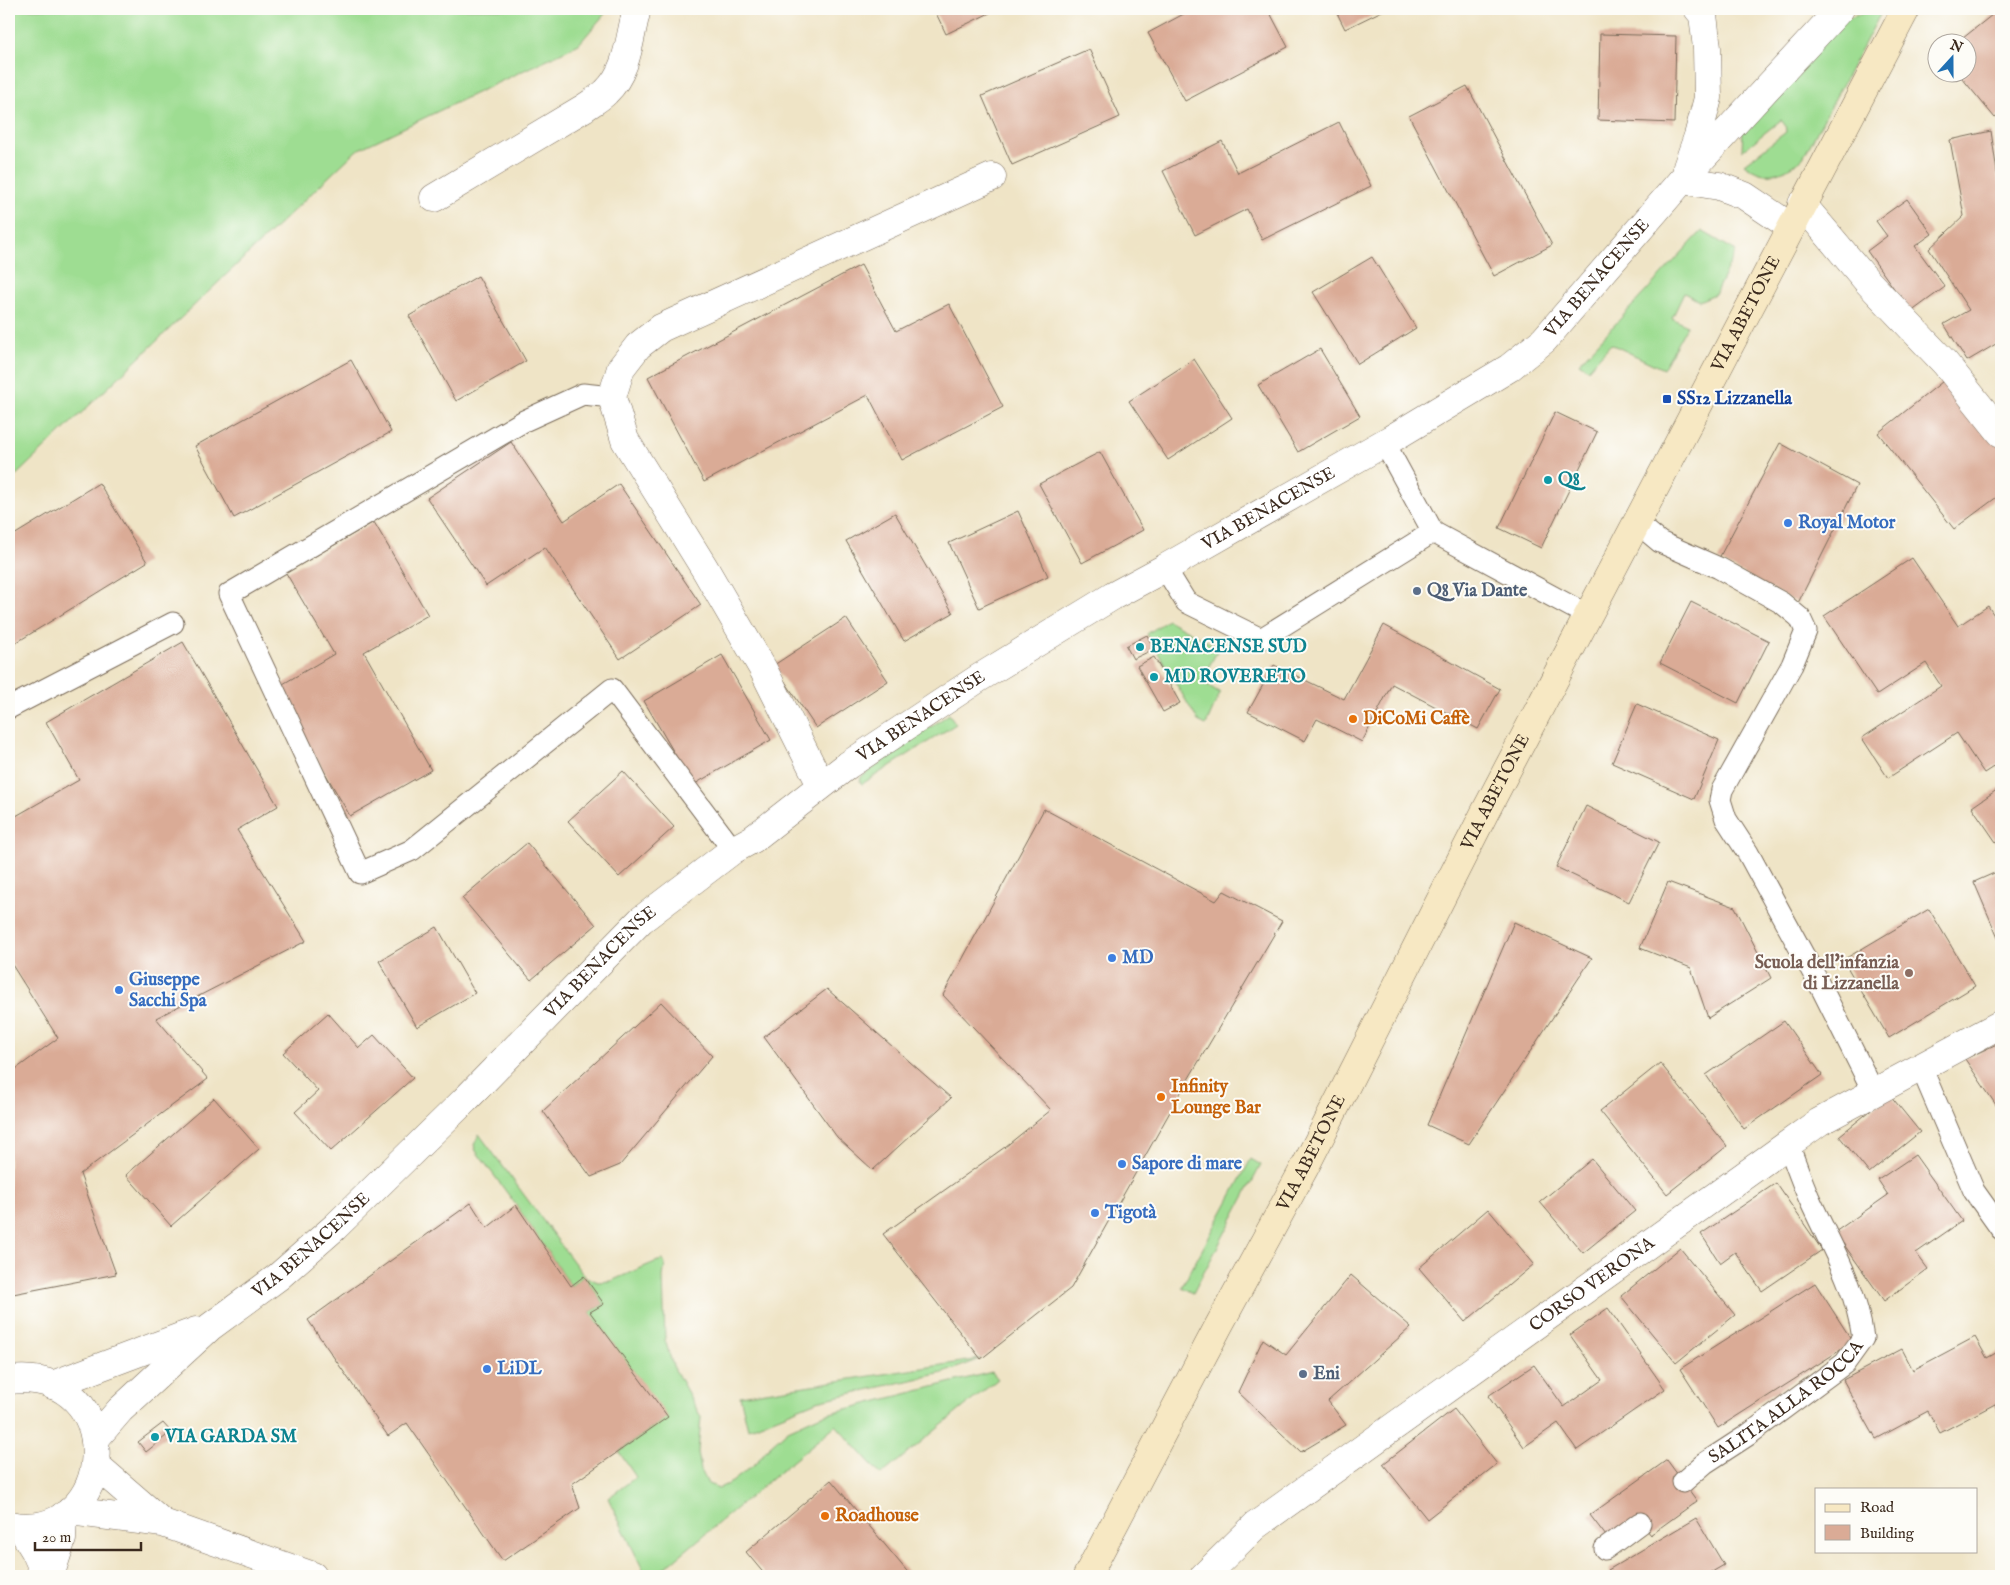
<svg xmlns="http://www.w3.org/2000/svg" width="2010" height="1585" viewBox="0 0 2010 1585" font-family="'IM FELL English',serif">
<rect width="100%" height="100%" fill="#fdfcf7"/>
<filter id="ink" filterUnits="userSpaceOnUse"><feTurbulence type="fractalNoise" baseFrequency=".02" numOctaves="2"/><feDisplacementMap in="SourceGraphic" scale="10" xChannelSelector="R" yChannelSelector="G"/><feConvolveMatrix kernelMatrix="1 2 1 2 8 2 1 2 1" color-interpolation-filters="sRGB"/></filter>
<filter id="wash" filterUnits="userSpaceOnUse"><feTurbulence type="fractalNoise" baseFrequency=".0096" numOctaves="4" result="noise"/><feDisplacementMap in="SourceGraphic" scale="20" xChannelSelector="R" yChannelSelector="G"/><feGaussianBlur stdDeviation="1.12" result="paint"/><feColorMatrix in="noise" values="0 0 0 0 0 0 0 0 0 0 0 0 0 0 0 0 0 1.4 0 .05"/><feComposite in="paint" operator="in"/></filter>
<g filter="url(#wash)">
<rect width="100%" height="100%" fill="#efe4c6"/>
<path fill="#9edd92" stroke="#6c8458" d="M9 9H609L579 44 357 150 9 482Z
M1875 9H1883L1803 158C1783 174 1766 182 1744 164L1786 132 1785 125 1781 120 1742 151 1743 126 1844 20Z
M1702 231 1736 251 1715 294 1699 301 1684 293 1672 318 1687 326 1663 369 1611 344 1588 369 1579 363Z
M1168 620 1219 648 1201 681 1220 693 1206 725 1198 721 1147 634Z
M949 714 956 724 862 784 860 782 861 777Z
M479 1134 584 1276 598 1282 611 1281 655 1262 662 1260 665 1264 663 1277 665 1340 673 1366 701 1417 698 1452 701 1470 708 1484 719 1488 732 1482 756 1463 769 1447 788 1430 819 1416 992 1372 998 1379 881 1475 836 1425 655 1576H646L608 1498 636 1477 619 1452 667 1417 590 1312 604 1304 584 1276 571 1286 516 1205 476 1151 474 1145Z
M1251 1159 1261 1165 1193 1293 1182 1287Z
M981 1359 943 1373 817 1401 748 1429 740 1396Z"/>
<g id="blocks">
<path fill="#daab96" d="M934 9H998L946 34Z
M1193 9H1268L1288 47 1185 101 1148 33Z
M1335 9H1386L1345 29Z
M1997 11 2001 16V113L1995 118 1957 72H1968V42H1958Z
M1600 34 1676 36 1674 123 1598 120Z
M1089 49 1120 117 1012 165 982 96Z
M1467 86 1552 245 1494 276 1409 116Z
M1339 122 1371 186 1262 240 1247 209 1195 235 1163 171 1222 141 1238 173Z
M1991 131 1998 179 2001 185V341L1967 361 1944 324 1969 310 1929 249 1964 216 1950 140Z
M1907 199 1932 234 1915 246 1945 287 1911 312 1867 251 1887 236 1876 221Z
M1372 257 1416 328 1358 364 1313 292Z
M861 265 896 331 949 304 1003 407 902 460 868 395 704 482 648 377Z
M478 276 526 361 456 401 409 316Z
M1320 349 1360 416 1298 452 1258 385Z
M1194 359 1232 418 1168 460 1129 401Z
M351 360 391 432 234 518 195 446Z
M1947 378 2001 446V494L1954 529 1878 433Z
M1555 412 1597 432 1541 548 1499 528Z
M511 442 564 521 619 484 701 605 620 659 545 547 486 586 427 498Z
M1780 443 1857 485 1798 603 1718 560Z
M1100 452 1143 530 1082 563 1039 484Z
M99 483 147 562 9 647V538Z
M1018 511 1048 576 979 608 949 543Z
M895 513 953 613 904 641 846 541Z
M374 522 428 615 364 652 431 770 350 816 276 688 334 654 286 573Z
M1912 558 1958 626 1988 606 2001 626V762L1984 773 1957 733 1888 778 1862 738 1941 686 1926 663 1877 695 1824 616Z
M1691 602 1769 641 1738 703 1660 663Z
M846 618 888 681 816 728 774 665Z
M1384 625 1500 689 1478 729 1392 684 1362 742 1317 719 1305 741 1248 712 1274 665 1344 699Z
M1147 635 1154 649 1133 659 1126 646Z
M183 642 278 806 237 830 306 941 156 1018 208 1079 80 1174 116 1274 13 1294 9 1286V1074L58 1038 9 960V820L79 780 46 722Z
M722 655 771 740 693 785 644 701Z
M1154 657 1180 703 1163 712 1137 666Z
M1637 704 1719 740 1694 799 1612 763Z
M623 771 674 827 619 877 568 821Z
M2001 787V842L1998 845 1972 807Z
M1586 806 1659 842 1629 902 1556 867Z
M1044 809 1216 901 1224 891 1282 921 1189 1078 1071 1288 981 1359 883 1234 1005 1147 1051 1110 943 995Z
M527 843 596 925 531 980 462 898Z
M2001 870V945L1974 882Z
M1668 882 1735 907 1771 978 1708 1018 1691 968 1640 948Z
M1929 909 1975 986 1889 1038 1843 960Z
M1514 922 1592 958 1469 1144 1427 1125Z
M437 927 475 993 417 1027 379 961Z
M827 989 951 1098 873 1170 837 1137 764 1037Z
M661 1002 712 1056 620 1165 591 1177 543 1111Z
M328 1013 359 1048 374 1035 413 1078 331 1151 295 1112 318 1091 283 1053Z
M1784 1021 1822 1075 1744 1129 1706 1075Z
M2001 1042V1105L1998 1108 1965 1059Z
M1660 1063 1727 1146 1667 1194 1600 1111Z
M1890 1095 1920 1132 1869 1173 1839 1136Z
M214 1098 259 1149 171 1226 126 1175Z
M1915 1155 1962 1221 1916 1253 1928 1269 1884 1301 1835 1232 1888 1195 1878 1180Z
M1592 1159 1635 1211 1583 1253 1540 1202Z
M1776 1183 1822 1250 1762 1291 1735 1252 1720 1263 1701 1234Z
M471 1203 487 1228 516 1205 571 1286 584 1276 604 1304 590 1312 668 1417 572 1484 580 1508 503 1561 407 1423 388 1436 308 1320Z
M1488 1209 1534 1264 1465 1322 1419 1268Z
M1680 1248 1735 1315 1676 1363 1621 1296Z
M1351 1275 1411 1327 1328 1401 1346 1425 1301 1452 1238 1392 1263 1339 1286 1355Z
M1815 1283 1853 1342 1718 1428 1680 1369Z
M1608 1308 1665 1389 1577 1450 1558 1423 1524 1447 1488 1396 1534 1365 1564 1407 1602 1380 1570 1335Z
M1975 1337 1987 1358 2001 1350V1416L1995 1404 1940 1433 1928 1411 1876 1439 1843 1380 1902 1349 1913 1370Z
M1454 1409 1497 1464 1427 1519 1383 1464Z
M163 1423 171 1432 146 1452 138 1442Z
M1667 1460 1697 1501 1650 1535 1640 1523 1606 1536 1590 1515Z
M831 1480 911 1576H766L746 1552Z
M1696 1518 1724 1565 1705 1576H1612L1608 1570Z"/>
</g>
</g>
<g filter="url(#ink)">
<use href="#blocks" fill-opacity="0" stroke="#7a6b59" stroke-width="1"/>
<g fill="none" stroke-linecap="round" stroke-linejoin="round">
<g stroke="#7a6b59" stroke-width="23">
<g id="service">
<path d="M612 397 583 394 524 421 229 594 360 873 412 850 612 689 733 850"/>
<path d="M1384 442 1433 532 1587 615"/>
<path d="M1636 522 1660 542 1719 568 1782 603 1800 618 1806 631 1792 665 1722 790 1720 800 1726 819 1748 853 1823 991 1874 1093"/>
<path d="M1165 568 1186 602 1261 639 1433 532"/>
<path d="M9 708 173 623"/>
<path d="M1921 1067 1974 1191 2001 1229"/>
<path id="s1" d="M1683 1482 1705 1463 1748 1435 1845 1363 1863 1338C1855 1283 1831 1247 1809 1198 1801 1180 1795 1162 1788 1144"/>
<path d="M1605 1549 1640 1523"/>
</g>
</g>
<g stroke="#7a6b59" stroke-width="29">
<g id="minor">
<path d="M1687 167 1698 136 1708 98 1707 48 1703 15 1698 9"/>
<path d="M1682 180 1719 186 1745 196 1791 227"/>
<path d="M434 198 584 108C591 103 600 98 606 92 629 70 629 37 637 9"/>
<path d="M1802 204 1867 281 1945 363 2001 433"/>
<path d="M821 785 763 669 705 569 625 440 612 397 621 368 638 346 661 328 992 177"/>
<path d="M52 1385 196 1331"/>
<path id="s2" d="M95 1439 120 1410 210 1327 278 1277 335 1227 465 1100 641 920 733 850 753 839 848 765 979 678 1113 596 1165 568 1391 439 1509 368 1544 340 1682 180 1840 9"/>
<path d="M21 1528 35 1551 46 1576"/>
<path d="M50 1576 62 1539 63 1516"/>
<path id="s3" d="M1204 1576 1255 1526 1819 1122 2001 1024"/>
</g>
</g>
<g stroke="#7a6b59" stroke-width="29">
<path id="tertiary" d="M9 1380C130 1366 119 1546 9 1525
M96 1465 163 1523
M70 1511 163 1523 313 1576"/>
</g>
<g stroke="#7a6b59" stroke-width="29">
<g id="secondary">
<path id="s4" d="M1087 1576 1218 1327 1306 1165 1485 812 1906 9"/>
</g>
</g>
<use href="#service" stroke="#fff" stroke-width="21"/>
<use href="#minor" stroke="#fff" stroke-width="28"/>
<use href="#tertiary" stroke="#fff" stroke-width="28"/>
<use href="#secondary" stroke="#f7e8c3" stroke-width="28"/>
</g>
</g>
<rect fill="#1a4fb4" stroke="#fdfcf7" stroke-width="2" x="1662" y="394" width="10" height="10" rx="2.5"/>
<g fill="#0f9aa8" stroke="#fdfcf7" stroke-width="2">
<circle cx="1548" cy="480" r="5"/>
<circle cx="1140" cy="647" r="5"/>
<circle cx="1154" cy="677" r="5"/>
<circle cx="155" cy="1437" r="5"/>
</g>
<g fill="#3f7fe0" stroke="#fdfcf7" stroke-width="2">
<circle cx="1788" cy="523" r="5"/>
<circle cx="1112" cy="958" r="5"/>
<circle cx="119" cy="990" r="5"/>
<circle cx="1122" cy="1164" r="5"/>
<circle cx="1095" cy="1213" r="5"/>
<circle cx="487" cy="1369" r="5"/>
</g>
<g fill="#5c6f8a" stroke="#fdfcf7" stroke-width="2">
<circle cx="1417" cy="591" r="5"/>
<circle cx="1303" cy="1374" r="5"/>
</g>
<g fill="#e8710a" stroke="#fdfcf7" stroke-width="2">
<circle cx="1353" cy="719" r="5"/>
<circle cx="1161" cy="1097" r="5"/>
<circle cx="825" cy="1516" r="5"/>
</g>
<circle fill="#8d6e63" stroke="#fdfcf7" stroke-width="2" cx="1909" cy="973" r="5"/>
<g text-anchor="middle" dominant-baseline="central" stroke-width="4" stroke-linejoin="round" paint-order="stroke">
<g font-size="18" fill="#3b2a1e" stroke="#fdfcf7">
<text stroke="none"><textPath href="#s2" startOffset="1911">VIA BENACENSE</textPath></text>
<text stroke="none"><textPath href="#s4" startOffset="1424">VIA ABETONE</textPath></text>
<text stroke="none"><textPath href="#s2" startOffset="1506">VIA BENACENSE</textPath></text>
<text stroke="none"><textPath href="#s2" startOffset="1101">VIA BENACENSE</textPath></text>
<text stroke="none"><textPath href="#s4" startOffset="884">VIA ABETONE</textPath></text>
<text stroke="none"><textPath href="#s2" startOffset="696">VIA BENACENSE</textPath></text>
<text stroke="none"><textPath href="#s4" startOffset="479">VIA ABETONE</textPath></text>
<text stroke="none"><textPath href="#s2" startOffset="291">VIA BENACENSE</textPath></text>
<text stroke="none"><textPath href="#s3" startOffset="486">CORSO VERONA</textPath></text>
<text stroke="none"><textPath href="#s1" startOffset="131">SALITA ALLA ROCCA</textPath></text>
</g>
<g font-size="18" font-weight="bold" fill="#164399" stroke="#fdfcf7" text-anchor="start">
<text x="1677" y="399">SS12 Lizzanella</text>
</g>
<g font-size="18" font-weight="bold" fill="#0d838f" stroke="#fdfcf7" text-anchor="start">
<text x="1558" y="480">Q8</text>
<text x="1150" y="647">BENACENSE SUD</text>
<text x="1164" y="677">MD ROVERETO</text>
<text x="165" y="1437">VIA GARDA SM</text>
</g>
<g font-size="18" font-weight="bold" fill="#366cbe" stroke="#fdfcf7" text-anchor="start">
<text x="1798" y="523">Royal Motor</text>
<text x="1122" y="958">MD</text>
<text x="129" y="980">Giuseppe<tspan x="129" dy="21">Sacchi Spa</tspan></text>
<text x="1132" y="1164">Sapore di mare</text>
<text x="1105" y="1213">Tigotà</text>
<text x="497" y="1369">LiDL</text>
</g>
<g font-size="18" font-weight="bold" fill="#4e5e75" stroke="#fdfcf7" text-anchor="start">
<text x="1427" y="591">Q8 Via Dante</text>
<text x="1313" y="1374">Eni</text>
</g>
<g font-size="18" font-weight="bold" fill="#c56008" stroke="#fdfcf7" text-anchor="start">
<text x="1363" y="719">DiCoMi Caffè</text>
<text x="1171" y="1087">Infinity<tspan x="1171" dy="21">Lounge Bar</tspan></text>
<text x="835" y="1516">Roadhouse</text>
</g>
<g font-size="18" font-weight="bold" fill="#785e54" stroke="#fdfcf7" text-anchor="end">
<text x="1899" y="963">Scuola dell'infanzia<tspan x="1899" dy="21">di Lizzanella</tspan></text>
</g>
</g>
<rect width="2010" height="1585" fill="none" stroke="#fdfcf7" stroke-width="30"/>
<rect x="1815" y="1488" width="162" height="65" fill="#fdfcf7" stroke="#afa8a0"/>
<rect x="1825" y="1504" width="25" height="8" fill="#f7e8c3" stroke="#afa8a0"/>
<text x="1860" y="1512" font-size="15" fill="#3b2a1e">Road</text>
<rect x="1825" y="1525" width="25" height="15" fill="#daab96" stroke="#afa8a0"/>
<text x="1860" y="1538" font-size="15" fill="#3b2a1e">Building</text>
<g transform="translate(1952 58) rotate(21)"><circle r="24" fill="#fdfcf7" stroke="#afa8a0"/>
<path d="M0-4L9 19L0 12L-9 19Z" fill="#1f6fb2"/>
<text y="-8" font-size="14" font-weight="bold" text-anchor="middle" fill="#3b2a1e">N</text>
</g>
<path d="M35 1542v8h106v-8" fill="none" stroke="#3b2a1e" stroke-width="2.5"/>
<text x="42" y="1542" font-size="15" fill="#3b2a1e" stroke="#fdfcf7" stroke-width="4" paint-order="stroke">20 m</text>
</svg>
